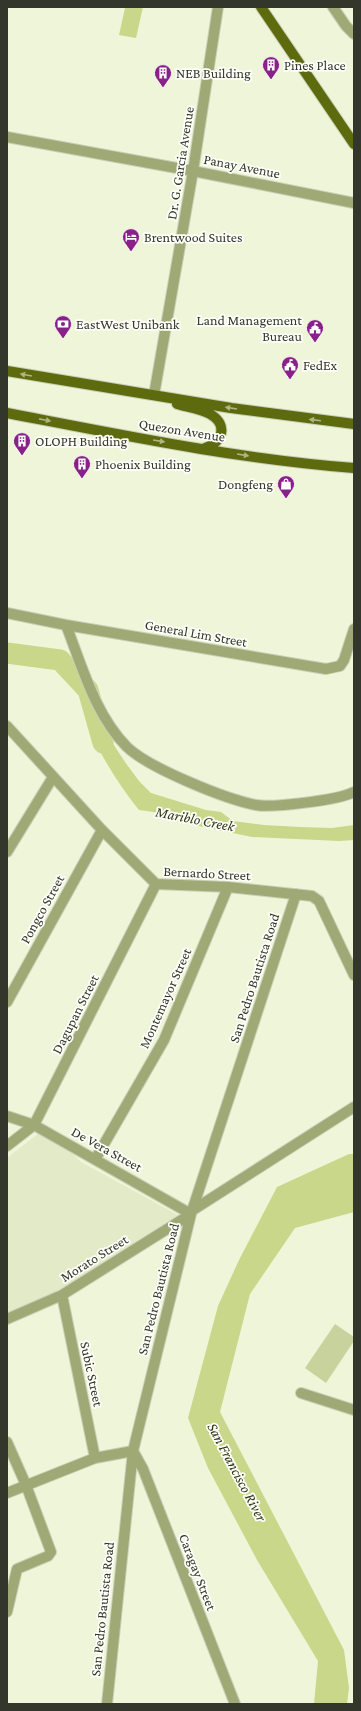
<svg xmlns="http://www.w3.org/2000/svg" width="361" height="1711" viewBox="0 0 361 1711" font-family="'Crimson Pro',serif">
<rect width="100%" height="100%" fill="#eff5d9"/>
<path fill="#e3eac7" d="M39 1133 60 1141 81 1162 178 1215 54 1293 7 1314V1158Z"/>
<path fill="#c7d29d" d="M335 1324 354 1337V1341L326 1383 305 1368Z"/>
<path fill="#c8d78a" d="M121 7H143L136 38 119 35 125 8Z
M97 713 108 736 125 762 139 781 151 793 206 810 221 812 233 821 264 825 300 827 332 828 354 825V840L339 841 252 837 175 821 161 813 139 810C118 784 101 756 87 725Z
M349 1154H354V1212L295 1228 250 1294 220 1412 344 1650 349 1688 347 1704H314L318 1661 257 1560 208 1468 188 1418 218 1306 239 1260 277 1187Z"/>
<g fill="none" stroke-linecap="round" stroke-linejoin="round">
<path stroke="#c8d78a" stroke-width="21" d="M7 653 60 660 88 690 103 743"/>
<g stroke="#c9cfb6" stroke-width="12">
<path id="minor" d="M333 7 346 26 354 34
M7 137 193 171 354 203
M154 395 193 171 218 7
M7 613 66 625 326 669 340 666 344 660 354 629
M66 625C82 666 95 715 127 747 149 768 225 799 256 805 272 808 339 800 354 792
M7 726 102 830 156 884 228 887 312 896 319 901 354 975
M7 852 53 777
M7 1002 102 830
M7 1116 34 1125 191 1214
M7 1146 34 1125 156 884
M96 1158 164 1040 228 887
M193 1210 354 1107
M62 1295 95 1458
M7 1319 62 1295 191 1214
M301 1393 354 1410
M7 1442 26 1485 51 1552 48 1556 17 1569 7 1612
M7 1493 95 1458 133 1451 143 1469 235 1704
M107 1704 133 1451 191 1214 296 894"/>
</g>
<g stroke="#c9cfb6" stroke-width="12">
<path id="major" d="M261 7 354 144
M7 371 231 408 354 424
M177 404C187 407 201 409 210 414 229 425 222 443 205 448
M7 413C122 435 237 459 354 468"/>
</g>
<use href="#minor" stroke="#9fa975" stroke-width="10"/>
<use href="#major" stroke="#5e6a0e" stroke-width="10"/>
</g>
<defs><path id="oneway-solid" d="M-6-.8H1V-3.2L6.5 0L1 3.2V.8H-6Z"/></defs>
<g fill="#aeb484">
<use href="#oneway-solid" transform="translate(26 375) rotate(-170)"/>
<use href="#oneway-solid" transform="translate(231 408) rotate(-171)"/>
<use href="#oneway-solid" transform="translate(45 420) rotate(11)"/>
<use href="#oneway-solid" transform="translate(315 420) rotate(-173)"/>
<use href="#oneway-solid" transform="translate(159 441) rotate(9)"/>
<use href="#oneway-solid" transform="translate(243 455) rotate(9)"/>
</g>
<defs>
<g id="building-pin" transform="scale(0.9)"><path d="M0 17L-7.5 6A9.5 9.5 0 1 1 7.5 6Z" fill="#882289" stroke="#fefff9"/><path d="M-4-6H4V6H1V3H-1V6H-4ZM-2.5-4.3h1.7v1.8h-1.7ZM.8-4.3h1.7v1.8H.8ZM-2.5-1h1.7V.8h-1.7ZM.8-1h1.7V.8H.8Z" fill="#fff"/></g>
<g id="hotel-pin" transform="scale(0.9)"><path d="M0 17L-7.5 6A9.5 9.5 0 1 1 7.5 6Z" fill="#882289" stroke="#fefff9"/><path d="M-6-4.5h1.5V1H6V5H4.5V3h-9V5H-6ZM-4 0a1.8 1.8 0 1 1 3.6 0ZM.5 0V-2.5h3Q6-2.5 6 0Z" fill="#fff"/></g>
<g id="bank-pin" transform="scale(0.9)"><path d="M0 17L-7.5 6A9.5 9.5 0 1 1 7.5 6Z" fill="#882289" stroke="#fefff9"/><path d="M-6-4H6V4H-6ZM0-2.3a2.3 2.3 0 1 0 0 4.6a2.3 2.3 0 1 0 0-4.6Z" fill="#fff"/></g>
<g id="civic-pin" transform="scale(0.9)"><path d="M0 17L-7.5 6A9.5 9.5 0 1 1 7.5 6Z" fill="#882289" stroke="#fefff9"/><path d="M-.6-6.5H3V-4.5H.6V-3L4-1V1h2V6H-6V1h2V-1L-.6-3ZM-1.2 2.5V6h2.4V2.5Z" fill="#fff"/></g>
<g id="shop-pin" transform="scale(0.9)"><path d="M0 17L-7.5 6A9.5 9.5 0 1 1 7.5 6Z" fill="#882289" stroke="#fefff9"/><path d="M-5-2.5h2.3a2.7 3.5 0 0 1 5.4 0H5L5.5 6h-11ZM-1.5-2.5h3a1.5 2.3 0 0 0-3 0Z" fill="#fff"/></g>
</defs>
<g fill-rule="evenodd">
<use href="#building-pin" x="271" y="65"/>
<use href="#building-pin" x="163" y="73"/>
<use href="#hotel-pin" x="131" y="237"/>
<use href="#bank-pin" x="63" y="324"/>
<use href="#civic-pin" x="315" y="328"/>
<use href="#civic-pin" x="290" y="365"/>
<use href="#building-pin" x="22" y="441"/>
<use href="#building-pin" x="82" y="464"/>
<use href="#shop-pin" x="286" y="484"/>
</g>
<g text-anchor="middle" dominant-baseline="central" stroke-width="3.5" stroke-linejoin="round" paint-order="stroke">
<g font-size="14" fill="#33362b" stroke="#fefff9" text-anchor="start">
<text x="284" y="65">Pines Place</text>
<text x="176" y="73">NEB Building</text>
<text x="144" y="237">Brentwood Suites</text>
<text x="302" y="320" text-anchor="end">Land Management<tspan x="302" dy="16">Bureau</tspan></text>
<text x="76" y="324">EastWest Unibank</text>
<text x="303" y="365">FedEx</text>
<text x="35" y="441">OLOPH Building</text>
<text x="95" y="464">Phoenix Building</text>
<text x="273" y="484" text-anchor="end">Dongfeng</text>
</g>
<g font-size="14" fill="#33362b" stroke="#fefff9">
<text transform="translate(180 163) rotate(-81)">Dr. G. Garcia Avenue</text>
<text transform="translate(242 166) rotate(11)">Panay Avenue</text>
<text transform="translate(182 430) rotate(9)">Quezon Avenue</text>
<text transform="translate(196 633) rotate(10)">General Lim Street</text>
<text transform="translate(207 873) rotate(3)">Bernardo Street</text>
<text transform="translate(42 909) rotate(-61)">Pongco Street</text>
<text transform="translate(254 978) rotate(-72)">San Pedro Bautista Road</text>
<text transform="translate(165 998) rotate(-66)">Montemayor Street</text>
<text transform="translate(75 1014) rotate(-63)">Dagupan Street</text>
<text transform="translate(107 1149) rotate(29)">De Vera Street</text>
<text transform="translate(94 1258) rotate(-32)">Morato Street</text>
<text transform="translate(158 1289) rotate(-76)">San Pedro Bautista Road</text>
<text transform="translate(92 1374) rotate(78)">Subic Street</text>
<text transform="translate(198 1572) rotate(69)">Caragay Street</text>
<text transform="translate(102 1609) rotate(-84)">San Pedro Bautista Road</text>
</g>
<g font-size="15" font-style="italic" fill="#303615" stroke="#fefff9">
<text transform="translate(195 819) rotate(11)">Mariblo Creek</text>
<text transform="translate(237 1472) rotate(62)">San Francisco River</text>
</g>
</g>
<rect width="361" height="1711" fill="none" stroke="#33362b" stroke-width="16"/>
</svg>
